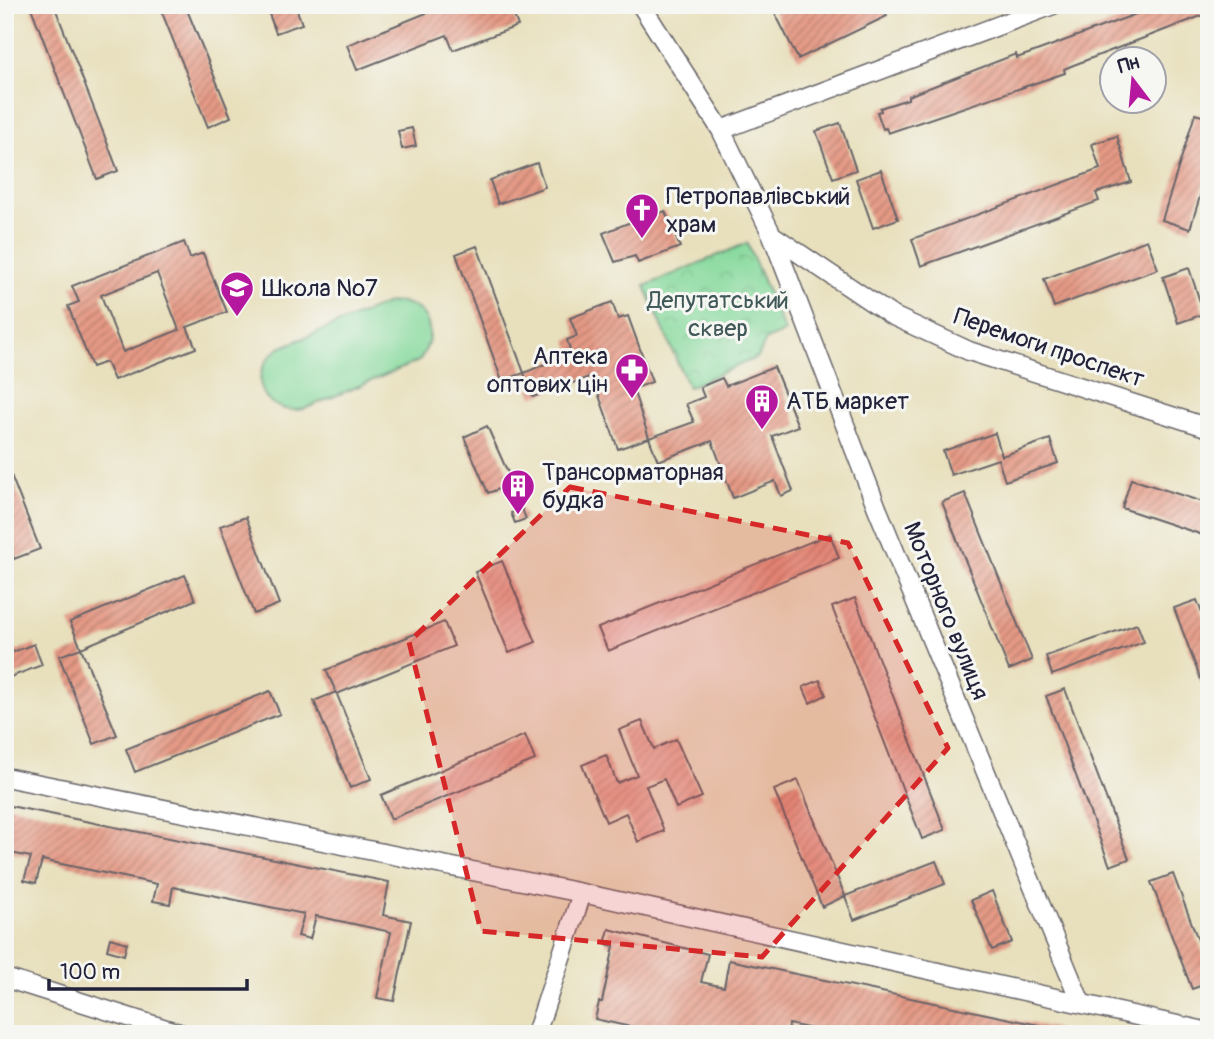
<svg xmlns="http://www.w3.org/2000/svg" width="1214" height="1039" viewBox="0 0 1214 1039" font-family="Pangolin,sans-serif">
<defs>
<pattern id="park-crowns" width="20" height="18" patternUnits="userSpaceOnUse" patternTransform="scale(1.75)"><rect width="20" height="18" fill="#85d99b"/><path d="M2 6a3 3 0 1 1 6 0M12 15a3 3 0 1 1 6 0" fill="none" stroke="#73ba86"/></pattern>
<pattern id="building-hatch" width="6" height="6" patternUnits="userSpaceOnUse" patternTransform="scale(1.75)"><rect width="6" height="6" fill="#e59a85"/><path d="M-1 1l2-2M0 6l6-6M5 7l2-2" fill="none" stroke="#b97d6e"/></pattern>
</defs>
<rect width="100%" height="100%" fill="#f6f6f2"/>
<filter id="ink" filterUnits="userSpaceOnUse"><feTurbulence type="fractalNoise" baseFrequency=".0143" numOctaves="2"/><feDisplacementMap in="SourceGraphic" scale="14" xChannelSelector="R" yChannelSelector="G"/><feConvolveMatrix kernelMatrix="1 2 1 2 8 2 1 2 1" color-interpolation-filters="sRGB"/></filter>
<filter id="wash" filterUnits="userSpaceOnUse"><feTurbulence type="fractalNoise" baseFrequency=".00686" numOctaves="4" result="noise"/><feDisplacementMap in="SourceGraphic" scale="28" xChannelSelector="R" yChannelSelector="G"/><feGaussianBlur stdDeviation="1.57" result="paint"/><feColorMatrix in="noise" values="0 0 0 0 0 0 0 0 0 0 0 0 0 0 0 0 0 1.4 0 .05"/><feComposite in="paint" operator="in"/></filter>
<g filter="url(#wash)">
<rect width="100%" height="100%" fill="#e8e0bd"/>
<path fill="#85d99b" stroke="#547e6b" stroke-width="2" d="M400 302C433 309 436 336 419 361L304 409C261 417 244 372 280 348L388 303Z"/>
<path fill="url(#park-crowns)" stroke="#547e6b" stroke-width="2" d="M747 243 785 332 766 340 758 357 688 387 645 286Z"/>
<g id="blocks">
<path fill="url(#building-hatch)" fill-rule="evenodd" d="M30 5H54L118 171 97 179Z
M159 5H185L231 117 208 127Z
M285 5H295L302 24 276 33 268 11Z
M446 5H510L518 26 453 50 447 35 357 70 347 45Z
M771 5H882L887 16 798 59Z
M1160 5H1209V13L1071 66 1064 69 1065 73 888 133 886 128 883 129 877 112 881 111 880 108 908 99V96L1016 54 1017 58 1034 52Z
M1195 114 1209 118V167L1190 229 1162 220Z
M840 123 856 170 833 178 816 131Z
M412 128 416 146 402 149 398 131Z
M1117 136 1131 182 1096 193 1099 201 921 266 912 239 1100 169 1092 144Z
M537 163 545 187 498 204 490 180Z
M881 170 898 219 873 228 856 179Z
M652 207 656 215 665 211 680 247 638 263 635 256 615 262 603 233 636 220 634 214Z
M1147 240 1158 269 1054 307 1044 279Z
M184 242 190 258 203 253 227 312 187 327 196 348 114 380 106 362 92 367 68 306 79 302 72 286ZM157 273 179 330 123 352 101 295Z
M477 246 524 373 502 381 456 254Z
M1189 268 1204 314 1178 323 1163 277Z
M612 302 618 319 628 316 652 382 633 389 649 438 618 449 592 376 533 397 524 373 571 353 567 340 577 336 570 318Z
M774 367 798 426 772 436 793 491 781 496 775 481 733 498 712 441 658 461 649 438 694 422 686 404 704 397 700 387 722 378 726 386Z
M487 426 513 484 488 493 464 437Z
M995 433 1002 456 1050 439 1058 463 1005 481 998 459 951 475 943 451Z
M5 460 40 549 14 559 5 536Z
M1131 479 1209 504V537L1122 508Z
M965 493 1032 660 1009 670 942 502Z
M522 509 526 519 515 523 511 513Z
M246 517 279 604 254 614 220 526Z
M830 534 839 558 608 651 598 628Z
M502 561 536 642 509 653 475 572Z
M185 575 195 600 81 648 70 622Z
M855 598 945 830 922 839 832 607Z
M1197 600 1209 632 1208 699 1174 608Z
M444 622 454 646 337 694 326 670Z
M1137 624 1144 642 1052 675 1046 656Z
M34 644 42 665 5 679V655Z
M81 648 117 735 94 744 59 656Z
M820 680 826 695 810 703 803 687Z
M1065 689 1129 859 1110 866 1046 696Z
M270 691 280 714 135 772 126 749Z
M336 692 371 779 350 788 314 701Z
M642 721 654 749 676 739 702 797 676 808 664 779 646 786 664 831 638 842 626 813 606 822 582 765 606 755 617 783 637 775 619 730Z
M525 735 535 760 391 819 381 795Z
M798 780 845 896 822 907 774 790Z
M5 805 389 882 383 915 411 921 394 1001 377 998 391 932 316 916 310 939 298 936 304 914 173 887 170 904 153 901 157 884 42 860 36 883 24 880 31 857 5 852Z
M936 861 945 884 854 920 845 896Z
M1173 874 1209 969V983L1192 989 1151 882Z
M992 891 1012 942 992 950 971 900Z
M609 929 708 954 701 982 724 987 729 960 1058 1029V1034H1020L980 1025 979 1034H835L789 1024 788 1034H662L595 1019 599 1002H602L614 946 605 944Z
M110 938 127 943 124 955 107 950Z"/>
</g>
</g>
<g filter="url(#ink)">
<use href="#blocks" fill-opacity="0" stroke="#676468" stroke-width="2"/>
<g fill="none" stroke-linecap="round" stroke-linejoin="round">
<g stroke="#676468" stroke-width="21">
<path id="minor" d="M641 5 721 130 772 235 877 508 1081 1003
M721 130 1053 5
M772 235 891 315 969 351 1209 428
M5 777 582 893 1209 1032
M5 978 182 1034
M536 1034 582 893"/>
</g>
<use href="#minor" stroke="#fff" stroke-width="18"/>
</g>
</g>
<path fill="#d62828" fill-opacity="0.2" stroke="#d62828" stroke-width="5" stroke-dasharray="14 9" stroke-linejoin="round" d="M570 487 848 543 948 748 762 957 481 931 409 642Z"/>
<defs>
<g id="church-pin" transform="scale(1.75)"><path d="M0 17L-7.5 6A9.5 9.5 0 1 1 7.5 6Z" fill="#b5179e" stroke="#f6f6f2"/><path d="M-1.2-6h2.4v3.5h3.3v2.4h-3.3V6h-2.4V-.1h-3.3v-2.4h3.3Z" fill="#fff"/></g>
<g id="school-pin" transform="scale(1.75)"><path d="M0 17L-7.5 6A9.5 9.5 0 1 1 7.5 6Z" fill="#b5179e" stroke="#f6f6f2"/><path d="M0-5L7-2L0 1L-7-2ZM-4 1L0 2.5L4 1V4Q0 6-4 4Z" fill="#fff"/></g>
<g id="pharmacy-pin" transform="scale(1.75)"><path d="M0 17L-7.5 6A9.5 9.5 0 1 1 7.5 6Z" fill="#b5179e" stroke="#f6f6f2"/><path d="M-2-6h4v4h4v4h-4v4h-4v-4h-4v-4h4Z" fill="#fff"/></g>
<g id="building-pin" transform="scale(1.75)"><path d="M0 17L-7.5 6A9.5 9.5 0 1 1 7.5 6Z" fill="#b5179e" stroke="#f6f6f2"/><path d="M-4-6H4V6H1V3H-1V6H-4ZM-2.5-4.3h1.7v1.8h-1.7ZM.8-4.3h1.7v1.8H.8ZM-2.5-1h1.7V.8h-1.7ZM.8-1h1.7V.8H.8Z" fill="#fff"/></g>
</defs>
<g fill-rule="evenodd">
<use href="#church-pin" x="642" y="210"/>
<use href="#school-pin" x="237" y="288"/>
<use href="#pharmacy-pin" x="632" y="370"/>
<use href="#building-pin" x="762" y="401"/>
<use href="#building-pin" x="518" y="486"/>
</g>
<g text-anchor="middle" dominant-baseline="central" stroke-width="6" stroke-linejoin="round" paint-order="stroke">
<g font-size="24" fill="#22223b" stroke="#f6f6f2" text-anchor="start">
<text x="666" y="196">Петропавлівський<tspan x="666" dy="28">храм</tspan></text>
<text x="262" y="288">Школа №7</text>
<text x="608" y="356" text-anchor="end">Аптека<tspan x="608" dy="28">оптових цін</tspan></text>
<text x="786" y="401">АТБ маркет</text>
<text x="542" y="472">Трансорматорная<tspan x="542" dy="28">будка</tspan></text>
</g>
<g font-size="24" fill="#405958" stroke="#f6f6f2">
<text x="718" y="300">Депутатський<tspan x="718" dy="28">сквер</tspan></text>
</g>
<g font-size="24" fill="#22223b" stroke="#f6f6f2">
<text transform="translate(1049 348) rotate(19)">Перемоги проспект</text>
<text transform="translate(946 611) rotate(68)">Моторного вулиця</text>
</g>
</g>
<rect width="1214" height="1039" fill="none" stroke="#f6f6f2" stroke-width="28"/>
<g transform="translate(1133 80) rotate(344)"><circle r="33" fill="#f6f6f2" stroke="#a1a1a9" stroke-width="2"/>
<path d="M0-5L12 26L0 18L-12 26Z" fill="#b5179e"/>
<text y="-10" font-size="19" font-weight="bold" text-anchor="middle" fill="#22223b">Пн</text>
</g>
<path d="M49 979v10h198v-10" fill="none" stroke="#22223b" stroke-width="3.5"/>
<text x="60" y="979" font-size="21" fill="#22223b" stroke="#f6f6f2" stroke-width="5" paint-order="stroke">100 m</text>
</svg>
